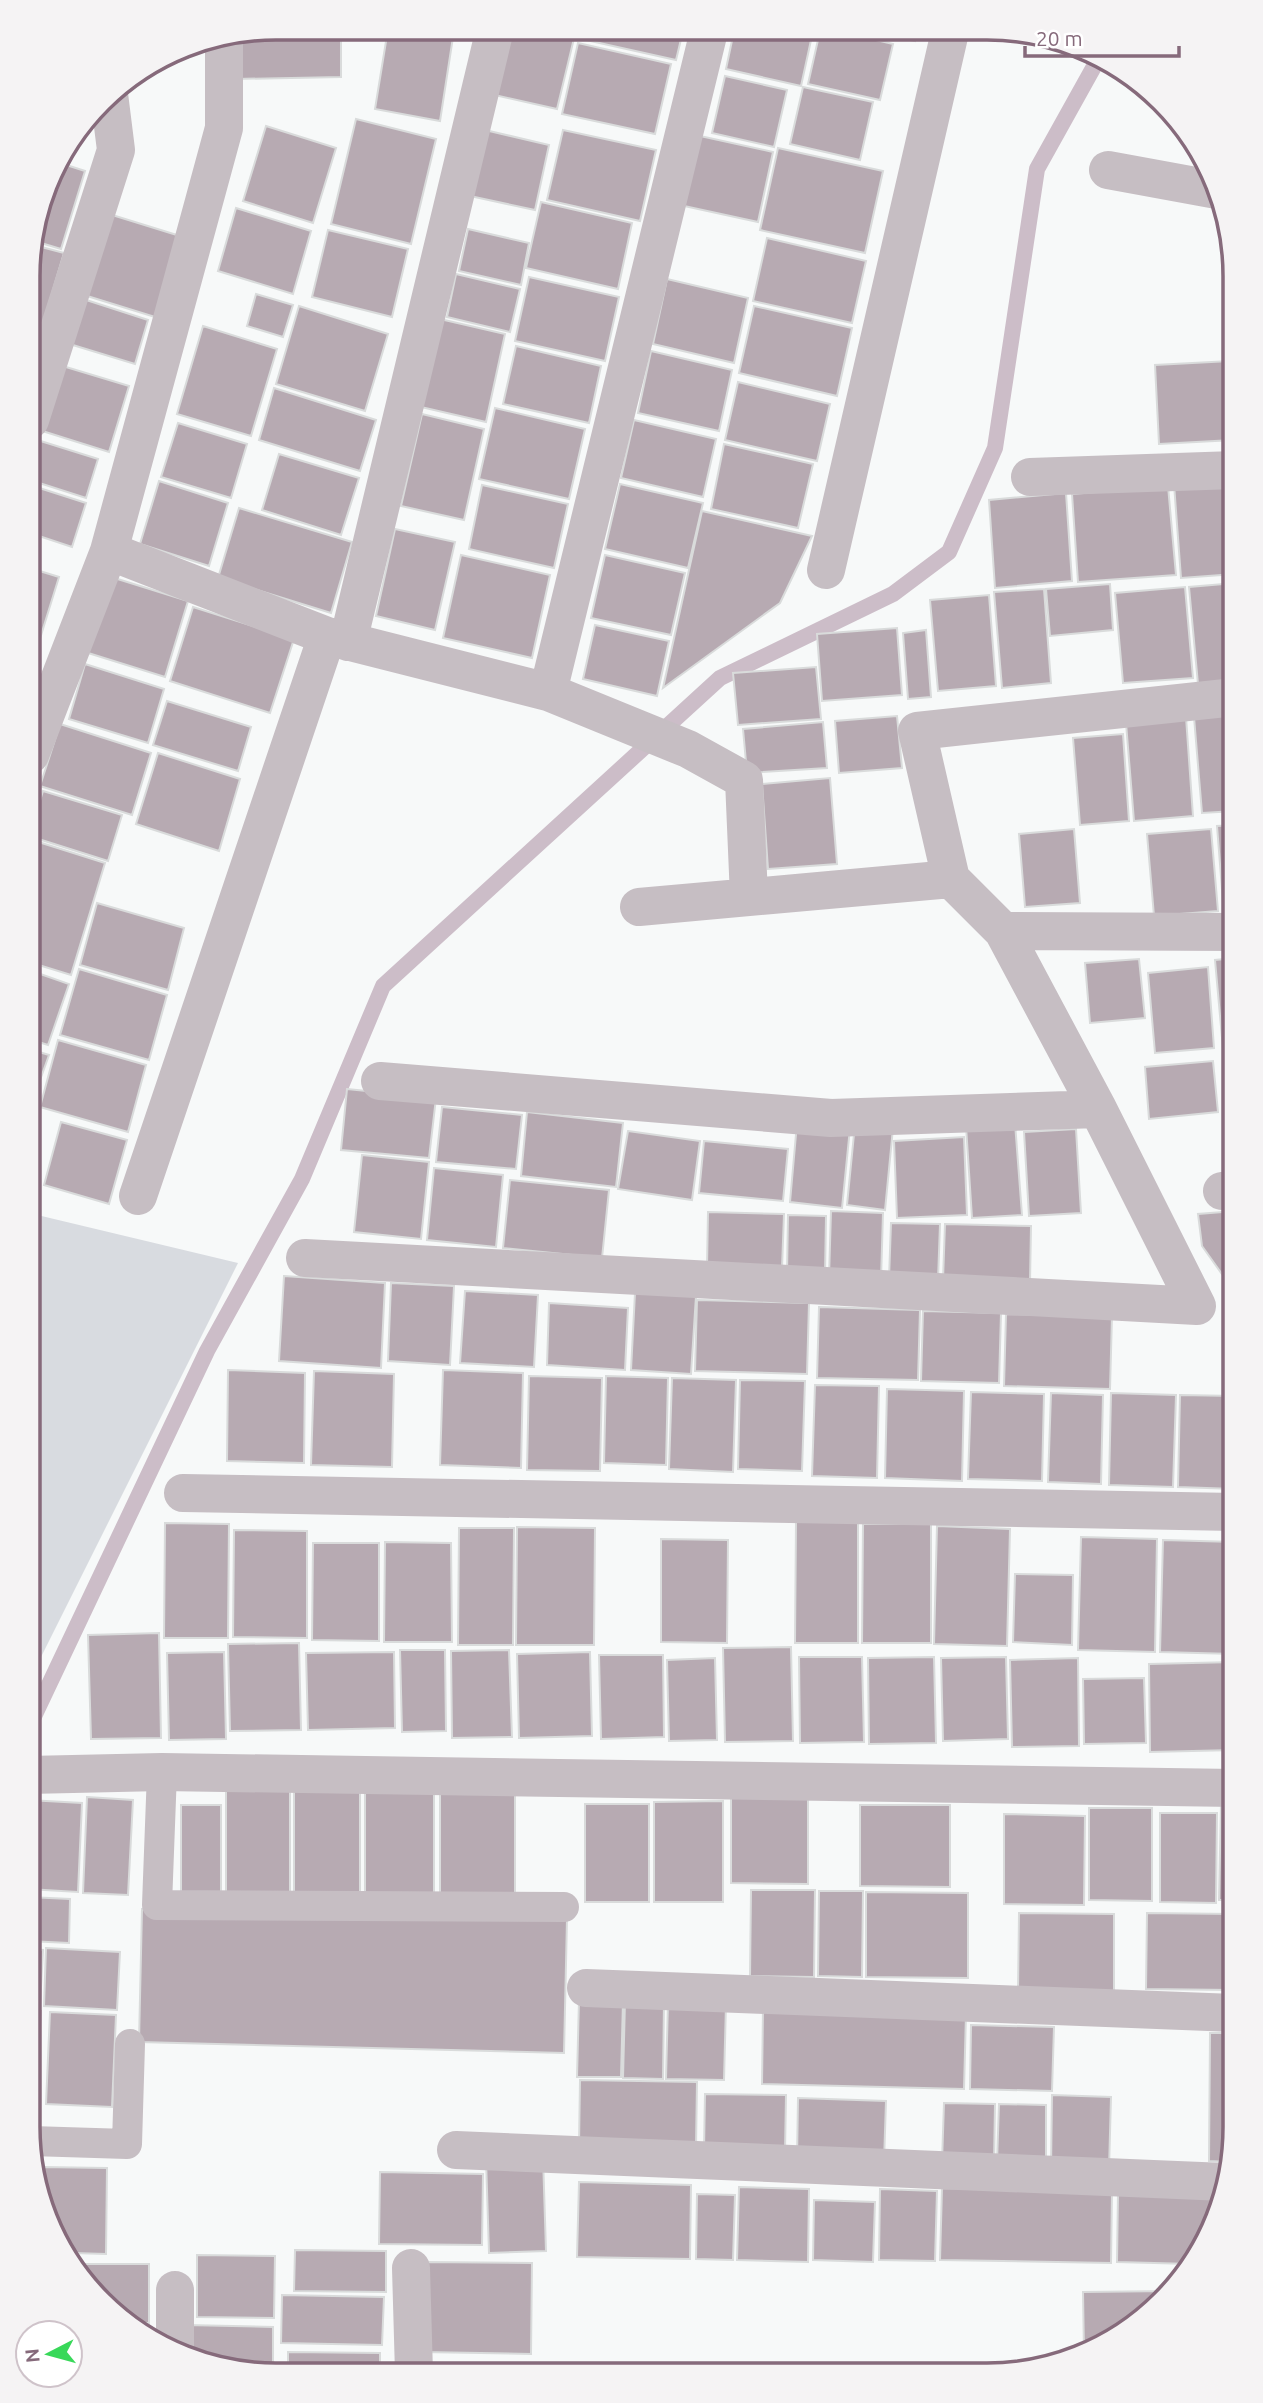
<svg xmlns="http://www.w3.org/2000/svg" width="1263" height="2403" viewBox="0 0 1263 2403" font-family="Ubuntu,sans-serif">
<rect width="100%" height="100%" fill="#f7f9f9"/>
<path fill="#d8dbe0" d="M29 1213 238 1263 28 1683Z"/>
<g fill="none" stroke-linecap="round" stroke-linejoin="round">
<path stroke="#ccbdc8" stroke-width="16" d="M28 1729 207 1351 302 1179 383 986 720 678 893 594 949 552 995 448 1037 169 1096 63"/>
</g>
<path fill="#b7aab2" stroke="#d9dbdb" stroke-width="2" d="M277 28H341V77L236 79 235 36Z
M388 29H402L453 37 440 121 375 109Z
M504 29 576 30 557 109 490 94Z
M589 30 683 31 676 60 586 40Z
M734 31H813L801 86 726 69Z
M820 31 842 32 893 44 880 100 808 84Z
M872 32H917L915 41Z
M578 43 671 64 655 134 562 114Z
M725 76 787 90 774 147 712 133Z
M803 87 873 102 860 160 790 144Z
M356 119 436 139 411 244 331 224Z
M266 126 336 148 313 223 243 201Z
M485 130 549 145 535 210 470 196Z
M563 130 656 150 640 221 547 200Z
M691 134 773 152 758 222 675 204Z
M778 148 883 171 865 253 760 230Z
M57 162 85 171 61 249 31 240 54 166Z
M541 202 632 223 618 289 526 268Z
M236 208 311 231 293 294 218 271Z
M109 214 180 236 155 317 84 295Z
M468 229 529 243 521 285 459 271Z
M328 230 408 249 392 317 312 297Z
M767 238 866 261 852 323 753 301Z
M30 244 64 253 42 327 30 324Z
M456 274 520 289 510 332 447 317Z
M529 277 619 297 605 361 515 341Z
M667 279 748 298 734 363 653 344Z
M256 294 293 305 283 337 247 326Z
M77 297 148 320 135 364 63 342Z
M299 306 388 334 365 411 276 384Z
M754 306 852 328 837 396 739 373Z
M440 319 505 334 486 422 421 407Z
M203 326 277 349 251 436 177 414Z
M30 331 36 333 30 354Z
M516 346 601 366 589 423 503 404Z
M651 351 732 370 719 431 638 413Z
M1230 361 1233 440 1159 444 1155 365Z
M56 364 129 386 109 452 36 429Z
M738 382 830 404 817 461 725 440Z
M274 388 376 420 360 471 259 440Z
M495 408 585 429 569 499 479 479Z
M422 414 484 429 464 520 401 506Z
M634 420 716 439 703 497 621 478Z
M178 423 247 444 231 498 161 477Z
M31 438 98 459 86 498 30 480Z
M724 444 813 464 798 528 711 509Z
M279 454 359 478 341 535 262 510Z
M1235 479V574L1181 578 1174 484Z
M159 481 228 503 209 566 140 544Z
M620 484 703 503 688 568 605 549Z
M30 485 86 503 72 547 30 533Z
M482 485 568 504 554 568 469 549Z
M1168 486 1176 575 1078 582 1072 494Z
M1066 493 1072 581 995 588 989 500Z
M239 508 352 542 331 613 218 578Z
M702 511 812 536 780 603 663 688Z
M395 529 455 542 435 630 376 616Z
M461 555 550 575 532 658 443 638Z
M605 555 685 573 671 635 591 618Z
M30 568 59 577 30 671Z
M108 576 188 601 165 677 85 652Z
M1235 583V681L1198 684 1189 587Z
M1110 584 1113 630 1050 636 1046 589Z
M1185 587 1193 678 1123 683 1115 593Z
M1044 589 1051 683 1002 688 994 592Z
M989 595 996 686 938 691 930 600Z
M193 607 294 639 270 713 170 681Z
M595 625 669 641 657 696 583 679Z
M897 628 902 695 822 701 817 634Z
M926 630 931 697 908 699 903 633Z
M85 664 164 689 148 743 69 719Z
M816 667 821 719 738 725 733 673Z
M167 701 251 727 238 771 153 745Z
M1235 714V811L1202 813 1194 717Z
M897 716 902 768 839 773 835 721Z
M1186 717 1193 816 1134 821 1126 723Z
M823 722 827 768 747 773 743 729Z
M60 724 151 753 132 815 40 786Z
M1123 734 1129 821 1080 825 1073 738Z
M158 753 240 779 219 851 136 824Z
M830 778 837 864 768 869 762 784Z
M43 791 122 815 108 861 29 836Z
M1235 825V914L1224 915 1217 826Z
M1074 829 1080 903 1025 907 1019 834Z
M1211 829 1218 911 1154 916 1147 834Z
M29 839 105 863 71 975 29 962Z
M97 903 184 928 168 990 80 965Z
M1235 958V1048L1223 1049 1215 960Z
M1139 959 1145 1018 1090 1023 1085 963Z
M1208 967 1214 1048 1155 1053 1148 973Z
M79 969 167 995 149 1060 60 1035Z
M29 970 69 984 48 1045 29 1039Z
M58 1040 146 1065 128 1132 40 1107Z
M29 1049 49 1055 29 1111Z
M1213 1061 1218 1112 1149 1119 1145 1067Z
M347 1089 436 1098 429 1158 341 1150Z
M442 1107 522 1115 516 1169 436 1162Z
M527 1112 623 1123 616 1187 521 1176Z
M61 1122 127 1140 109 1204 44 1185Z
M797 1123 850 1128 842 1208 790 1202Z
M1015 1123 1022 1215 972 1218 966 1126Z
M855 1124 893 1128 885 1210 847 1205Z
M1076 1129 1081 1213 1029 1216 1024 1132Z
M628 1131 700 1141 692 1200 618 1189Z
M964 1137 967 1215 897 1218 894 1141Z
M704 1141 788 1149 783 1201 699 1193Z
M362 1155 429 1162 421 1239 354 1232Z
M434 1168 503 1175 496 1247 427 1240Z
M510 1180 609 1190 602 1258 503 1248Z
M831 1211 883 1213 881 1280 829 1278Z
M1235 1211V1291H1234L1202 1246 1198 1214Z
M708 1212 784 1214 782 1268 707 1267Z
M788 1215 826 1216 825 1275 787 1274Z
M891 1223 940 1224 938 1280 889 1279Z
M945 1224 1031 1226 1030 1283 943 1280Z
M284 1276 385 1283 381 1368 279 1361Z
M391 1283 454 1286 450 1365 388 1361Z
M465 1291 538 1295 534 1367 460 1363Z
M635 1293 696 1296 691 1374 631 1370Z
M697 1300 809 1303 807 1374 695 1371Z
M549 1303 628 1308 625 1370 547 1365Z
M819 1307 920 1310 918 1380 817 1378Z
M923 1311 1001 1313 999 1383 921 1381Z
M1006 1314 1112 1316 1110 1389 1004 1386Z
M228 1370 305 1373 304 1463 227 1461Z
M443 1370 523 1373 521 1468 440 1465Z
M314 1371 394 1374 392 1467 311 1465Z
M529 1376 602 1378 600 1471 527 1470Z
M606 1376 668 1378 666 1465 604 1463Z
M672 1378 736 1380 733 1472 669 1469Z
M740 1380 805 1381 802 1471 738 1469Z
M815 1385 879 1386 877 1478 812 1476Z
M887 1389 964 1391 962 1481 885 1478Z
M971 1392 1044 1394 1042 1481 968 1479Z
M1051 1393 1103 1395 1101 1484 1048 1482Z
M1111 1393 1176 1395 1173 1487 1109 1485Z
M1180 1395 1235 1396V1489L1178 1487Z
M796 1521 858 1522V1643H795Z
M165 1523 229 1524 228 1638H164Z
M863 1524H931V1643H862Z
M937 1526 1010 1529 1007 1646 934 1644Z
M517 1527 595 1528 594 1645H516Z
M459 1528H514L513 1645H458Z
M234 1530 307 1531V1638L233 1637Z
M1081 1537 1157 1539 1155 1652 1078 1650Z
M661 1539 728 1540 727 1643 661 1642Z
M1163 1540 1235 1542V1654L1160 1652Z
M385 1542 451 1543 452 1642H384Z
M313 1543H379V1641L312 1640Z
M1015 1574 1073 1575 1072 1645 1013 1642Z
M159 1633 161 1738 91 1739 88 1635Z
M299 1643 301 1730 230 1731 228 1644Z
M791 1647 793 1741 725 1742 723 1648Z
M400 1650H445L446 1731 402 1732Z
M509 1650 512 1737 452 1738 451 1651Z
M224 1652 226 1739 169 1740 167 1653Z
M394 1652 395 1728 308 1730 306 1653Z
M590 1652 592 1736 519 1738 517 1654Z
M599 1655H663L664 1737 601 1739Z
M799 1657H862L864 1742 800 1743Z
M934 1657 936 1743 869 1744 868 1658Z
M1006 1657 1008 1739 943 1741 941 1658Z
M715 1658 717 1740 669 1741 667 1660Z
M1078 1658 1079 1746 1012 1747 1010 1660Z
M1235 1662V1750L1150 1752 1149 1664Z
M1144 1678 1146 1743 1084 1744 1083 1679Z
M226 1789H290V1897H226Z
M294 1789H360V1897H294Z
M365 1789H434V1897L365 1896Z
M440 1790H515V1897H440Z
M731 1795 808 1797V1884L731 1883Z
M87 1797 133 1800 128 1895 83 1893Z
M28 1800 82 1803 78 1892 28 1889Z
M723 1801V1902H654V1802Z
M585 1804H649V1902H585Z
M181 1805H221V1898H181Z
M860 1805H950V1887L860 1886Z
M1221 1805H1235V1900H1219Z
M1089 1808H1152V1901L1089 1900Z
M1160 1813H1217L1216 1903 1160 1902Z
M1004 1814 1085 1816 1084 1905 1004 1904Z
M751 1890H815L814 1977 750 1976Z
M819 1891H863L862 1977 818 1976Z
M866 1892 968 1893V1978L866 1977Z
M28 1897 70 1899 69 1943 28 1941Z
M142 1909 567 1919 564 2053 139 2042Z
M1019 1913 1114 1914V1992L1018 1991Z
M1147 1913 1233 1914 1232 1990 1146 1989Z
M46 1948 120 1952 117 2010 44 2006Z
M28 1949 43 1950 40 2005 28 2004Z
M579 2000 623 2001 621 2077H577Z
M625 2001 664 2002 663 2079 623 2078Z
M668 2002 726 2004 724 2080 666 2079Z
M763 2009 966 2014 964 2089 762 2084Z
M28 2011H41L36 2101 28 2100Z
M50 2012 116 2015 112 2107 46 2104Z
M971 2025 1054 2027 1052 2091 970 2089Z
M1210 2033H1234V2143L1230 2162 1209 2161Z
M580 2080 697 2082 696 2147 579 2145Z
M705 2094 786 2095 785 2152 704 2150Z
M1052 2095 1111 2097 1109 2169 1051 2168Z
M798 2098 886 2101 884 2162 797 2160Z
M944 2103 995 2104 994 2164 942 2162Z
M999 2104 1046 2105V2164L997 2163Z
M543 2157 546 2251 489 2253 486 2159Z
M41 2167 107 2168 106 2254 73 2253 41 2206Z
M380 2172 483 2174 482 2245 379 2244Z
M579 2182 691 2185 690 2259 577 2257Z
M739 2187 809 2189 808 2262 737 2260Z
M942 2188 1112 2192 1111 2263 940 2260Z
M880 2189 937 2191 935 2261 879 2260Z
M1118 2193 1222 2195 1216 2221 1191 2264 1117 2262Z
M697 2194 735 2195 733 2260 696 2259Z
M814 2200 875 2202 873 2262 813 2260Z
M295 2250 386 2251V2292L294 2291Z
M197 2255 275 2256 274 2318 197 2317Z
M424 2262 532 2263 531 2354 422 2352Z
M80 2264H149V2323H128L113 2314Z
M1169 2291 1125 2333 1084 2353 1083 2292Z
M282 2295 384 2297 382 2345 281 2343Z
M186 2325 273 2327V2373H244L186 2355Z
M288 2352 380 2353V2373H288Z
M433 2365 527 2367V2374L433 2373Z"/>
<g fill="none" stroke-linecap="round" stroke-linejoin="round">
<path stroke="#c6bec3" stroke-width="30" d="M162 1772 157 1905 564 1907
M31 2141 127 2144 130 2044"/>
<path stroke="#c6bec3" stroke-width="38" d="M1108 170 1217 190
M30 420 116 150 109 94
M1030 477 1235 470
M109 551 327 636 548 692 709 31
M826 570 950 32
M348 642 495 29
M548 692 688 749 744 780 749 897
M30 755 109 551 224 128V38
M639 907 951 879
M1003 931 1235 932
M380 1081 831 1118 1098 1109
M1222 1191 1235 1190
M138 1196 327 636
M305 1258 1197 1306 1098 1109 1003 931 951 879 917 731 1235 697
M183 1493 1235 1512
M28 1775 162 1772 1235 1788
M586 1988 1234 2013
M456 2150 1225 2182
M411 2268 414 2373
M175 2352V2290"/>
</g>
<path d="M0 0H1263V2403H0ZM276 40H987A236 236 0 0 1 1223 276V2127A236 236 0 0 1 987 2363H276A236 236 0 0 1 40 2127V276A236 236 0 0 1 276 40Z" fill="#f5f3f4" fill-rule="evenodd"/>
<path fill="none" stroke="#866a7b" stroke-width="3.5" d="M276 40H987A236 236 0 0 1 1223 276V2127A236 236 0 0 1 987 2363H276A236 236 0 0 1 40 2127V276A236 236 0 0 1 276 40Z"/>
<g transform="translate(49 2354) rotate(264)"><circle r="33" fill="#ffffff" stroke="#cfc3ca" stroke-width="2"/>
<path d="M0-5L12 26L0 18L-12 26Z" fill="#38d859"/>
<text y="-10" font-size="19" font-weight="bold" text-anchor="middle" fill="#866a7b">N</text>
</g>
<path d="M1025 46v10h154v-10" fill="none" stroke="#866a7b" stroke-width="3.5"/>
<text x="1036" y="46" font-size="21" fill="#866a7b" stroke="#ffffff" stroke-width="5" paint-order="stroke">20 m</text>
</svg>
